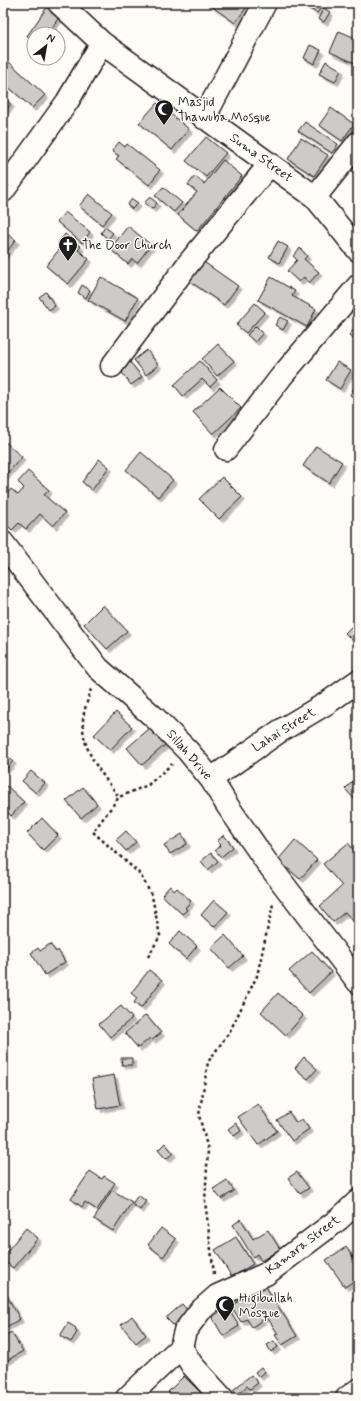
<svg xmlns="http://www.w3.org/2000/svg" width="361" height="1401" viewBox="0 0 361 1401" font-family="Mynerve,sans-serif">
<defs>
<filter id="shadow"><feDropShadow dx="3.5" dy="3.5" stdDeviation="0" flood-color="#0004"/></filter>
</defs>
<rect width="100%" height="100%" fill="#fdfcf7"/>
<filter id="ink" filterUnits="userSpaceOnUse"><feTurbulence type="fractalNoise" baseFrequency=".025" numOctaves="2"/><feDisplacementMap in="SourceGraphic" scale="8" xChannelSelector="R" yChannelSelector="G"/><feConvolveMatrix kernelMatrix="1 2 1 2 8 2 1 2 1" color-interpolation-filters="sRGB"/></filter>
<g filter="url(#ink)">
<path fill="#cccbc8" stroke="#1c1c1c" filter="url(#shadow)" d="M50 3 63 11 48 34H34V41L27 36Z
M213 3H240L246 8 235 23 211 6Z
M300 3H324L317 13Z
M324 8 330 12 324 22 318 19Z
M339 31 358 39V61L357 64 330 52Z
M58 41 63 44 58 52Z
M310 45 321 50 314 64 304 58Z
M326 61 341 70 335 82 319 74Z
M9 62 45 95 32 108 3 82V68Z
M3 97 11 104 3 113Z
M157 103 189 129 172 150 139 123Z
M331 108 354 124 342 141 319 125Z
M305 122 338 144 332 153 298 131Z
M206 137 226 153 206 177 186 161Z
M301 138 328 155 314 176 288 159Z
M119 142 125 147 127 144 160 170 149 185 116 159 119 156 112 151Z
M353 159 358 164V179L345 165Z
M223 160 242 176 197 231 178 215 197 192 188 185 195 176 204 184Z
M163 187 182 203 174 212 155 196Z
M89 194 112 213 102 225 79 206Z
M150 197 157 203 152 209 144 203Z
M132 199 138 203 132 209 127 205Z
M65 212 90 232 82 243 57 222Z
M128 226 151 245 137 263 132 259 128 264 110 249Z
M105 227 113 233 108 239 101 233Z
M6 233 16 240 3 256V236Z
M65 234 81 247 78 250 89 259 68 284 46 266 62 246 58 243Z
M278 241 288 247 279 263 269 257Z
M300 248 307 256 304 259 319 272 309 283 304 277 299 282 287 271 297 260 293 256Z
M201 260 238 286 224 305 188 280Z
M101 277 138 298 125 321 88 300Z
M271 277 295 291 292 296 316 309 307 327 258 300Z
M82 285 90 290 86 298 78 293Z
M46 292 55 306 49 310 39 297Z
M255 303 265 312 246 333 236 325Z
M280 317 288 321 283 330 275 325Z
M358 324V343L349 335Z
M256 326 263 333 255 342 247 335Z
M218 344 234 361 217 376 202 359Z
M147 350 158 365 146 375 134 360Z
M200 361 217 380 210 387 202 379 183 396 174 385Z
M130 362 142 377 131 385 120 370Z
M337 362 351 370 340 389 326 380Z
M358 381V400L350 395Z
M220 387 241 408 213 434 193 412Z
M3 440 22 457 3 478 4 457Z
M316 446 342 462 329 483 303 466Z
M141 452 173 480 158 497 126 470Z
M99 459 109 467 92 490 82 482Z
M28 471 49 490 44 495 65 513 53 526 40 514 26 529 19 523 12 530 3 521V498L11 489 18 495 24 488 18 482Z
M222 477 242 497 219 519 199 499Z
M103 605 127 631 107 649 84 624Z
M358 620V646L345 633Z
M116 712 132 727 110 750 94 735Z
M150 728 165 745 142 765 127 748Z
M3 753 13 761 4 771 3 770Z
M31 771 45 783 36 793 22 781Z
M358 776V803L345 789Z
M7 786 24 802 11 816 3 808V790Z
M83 787 97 804 81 818 66 801Z
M42 818 58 835 43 850 27 833Z
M126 831 136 842 126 851 116 840Z
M182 834 187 844 170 854 164 845Z
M224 835 233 847 221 857 215 850 221 845 217 841Z
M295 840 317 860 300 879 278 860Z
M348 843 358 855V916L353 921 345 912 333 922 320 906 342 886 323 864Z
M211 853 218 861 208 870 201 861Z
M170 886 174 891 177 888 191 901 185 908 187 910 182 914 162 895Z
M214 900 228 912 214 927 201 915Z
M180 931 197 946 186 959 169 944Z
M225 935 243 956 229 968 211 948Z
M50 944 56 952 58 950 65 962 45 975 31 953 38 948 40 951Z
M312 951 331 972 309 993 289 971Z
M149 970 162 980 141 1008 134 1003 137 998 131 993Z
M278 993 303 1016 286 1035 261 1012Z
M121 1006 132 1018 110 1037 99 1024Z
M146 1015 161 1033 152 1040 150 1038 138 1048 125 1033Z
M304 1057 317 1069 308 1079 295 1068Z
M121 1058H132V1065H122Z
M114 1075 120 1105 98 1109 92 1079Z
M258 1104 277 1131 258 1145 238 1117Z
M289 1112 296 1123 302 1119 309 1129 292 1141 277 1120Z
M236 1123 241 1131 234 1136 228 1129Z
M165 1143 173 1153 166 1159 158 1150Z
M90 1171 102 1179 104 1176 115 1183 97 1210 85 1202 82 1207 71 1199Z
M297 1172 309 1188 300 1194 288 1178Z
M227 1180 234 1191 221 1199 213 1189Z
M112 1190 132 1202 113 1231 94 1219Z
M138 1195 146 1201 140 1210 132 1204Z
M241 1219 253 1239 268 1230 280 1249 261 1261 257 1254 253 1257 233 1225Z
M26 1228 38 1238 13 1268 3 1260V1256Z
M161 1228 176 1239 163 1257 148 1245Z
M236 1237 253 1264 232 1277 215 1250Z
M346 1247 358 1264V1278L345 1287 326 1260Z
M264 1284 297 1336 282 1345 275 1335 278 1334 267 1317 252 1327 247 1319 241 1322 231 1306Z
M4 1291 20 1319 6 1327 3 1321Z
M356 1293 358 1294V1303L352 1299Z
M182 1304 191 1314 175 1327 166 1318Z
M227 1307 239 1326 223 1336 212 1317Z
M132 1316 146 1335 136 1343 121 1325Z
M68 1323 76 1328 75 1330 77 1332 71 1342 60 1336Z
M11 1332 23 1351 3 1363V1337Z
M274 1341 278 1347 271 1352 267 1345Z
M261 1367 265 1372 259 1377 255 1372Z
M251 1375 258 1383 250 1389 247 1386 237 1395 233 1390Z
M184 1376 206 1398H175L168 1392Z"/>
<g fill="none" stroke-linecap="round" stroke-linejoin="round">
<g stroke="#1c1c1c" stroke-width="25">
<path id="minor" d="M59 3 102 43 315 197 358 250
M204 118 265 3
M3 191 67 102 102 43
M315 197 358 143
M112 366 188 264 270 164
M226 449 281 377 358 286
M3 543 98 668 155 718 188 751 211 779 227 805 265 860 358 982
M211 779 280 731 327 703 358 681
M181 1347 192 1365 222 1398
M127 1398 181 1347 185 1331 200 1311 217 1296 266 1274 339 1219 358 1201
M347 1398 358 1390"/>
</g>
<path stroke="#1c1c1c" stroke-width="2.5" stroke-dasharray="3 3" stroke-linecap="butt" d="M91 689C88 701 82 713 83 726 83 753 104 776 119 797
M148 957 160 936 152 896 140 874 93 832 119 797 148 785 172 764
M214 1274 205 1201 208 1150 199 1115 208 1062 230 1031 257 976 273 904"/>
<use href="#minor" stroke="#fdfcf7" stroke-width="22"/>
</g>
</g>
<defs>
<g id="mosque-pin" transform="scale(1)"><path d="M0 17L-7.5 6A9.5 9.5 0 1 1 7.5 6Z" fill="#1c1c1c" stroke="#fdfcf7"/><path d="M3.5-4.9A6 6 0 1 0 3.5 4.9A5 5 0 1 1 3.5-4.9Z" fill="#fff"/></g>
<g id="church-pin" transform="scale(1)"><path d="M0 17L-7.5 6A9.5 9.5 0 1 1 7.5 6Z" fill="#1c1c1c" stroke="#fdfcf7"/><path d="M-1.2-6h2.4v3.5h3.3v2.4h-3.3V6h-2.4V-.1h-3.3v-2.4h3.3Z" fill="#fff"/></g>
</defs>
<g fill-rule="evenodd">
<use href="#mosque-pin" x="164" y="109"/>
<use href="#church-pin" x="68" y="245"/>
<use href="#mosque-pin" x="225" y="1305"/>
</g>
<g text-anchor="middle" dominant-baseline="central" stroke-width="3" stroke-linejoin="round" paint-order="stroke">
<g font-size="13" fill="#1c1c1c" stroke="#fdfcf7" text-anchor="start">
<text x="178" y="102">Masjid<tspan x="178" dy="15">Thawuba Mosque</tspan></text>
<text x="82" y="245">The Door Church</text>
<text x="239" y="1298">Higibullah<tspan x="239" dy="15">Mosque</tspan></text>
</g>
<g font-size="13" fill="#1c1c1c" stroke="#fdfcf7">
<text transform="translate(261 158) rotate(36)">Suma Street</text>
<text transform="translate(284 730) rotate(-32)">Lahai Street</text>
<text transform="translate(189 755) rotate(49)">Sillah Drive</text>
<text transform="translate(303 1245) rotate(-37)">Kamara Street</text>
</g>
</g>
<rect width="361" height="1401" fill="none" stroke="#fdfcf7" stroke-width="16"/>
<rect x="8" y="8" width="345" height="1385" fill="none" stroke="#1c1c1c" stroke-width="1.5" filter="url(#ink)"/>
<g transform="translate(46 46) rotate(31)"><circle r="19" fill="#fdfcf7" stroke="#a3a29f"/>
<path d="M0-3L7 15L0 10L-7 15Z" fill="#1c1c1c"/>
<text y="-6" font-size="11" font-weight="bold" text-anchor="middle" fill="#1c1c1c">N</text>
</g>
</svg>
